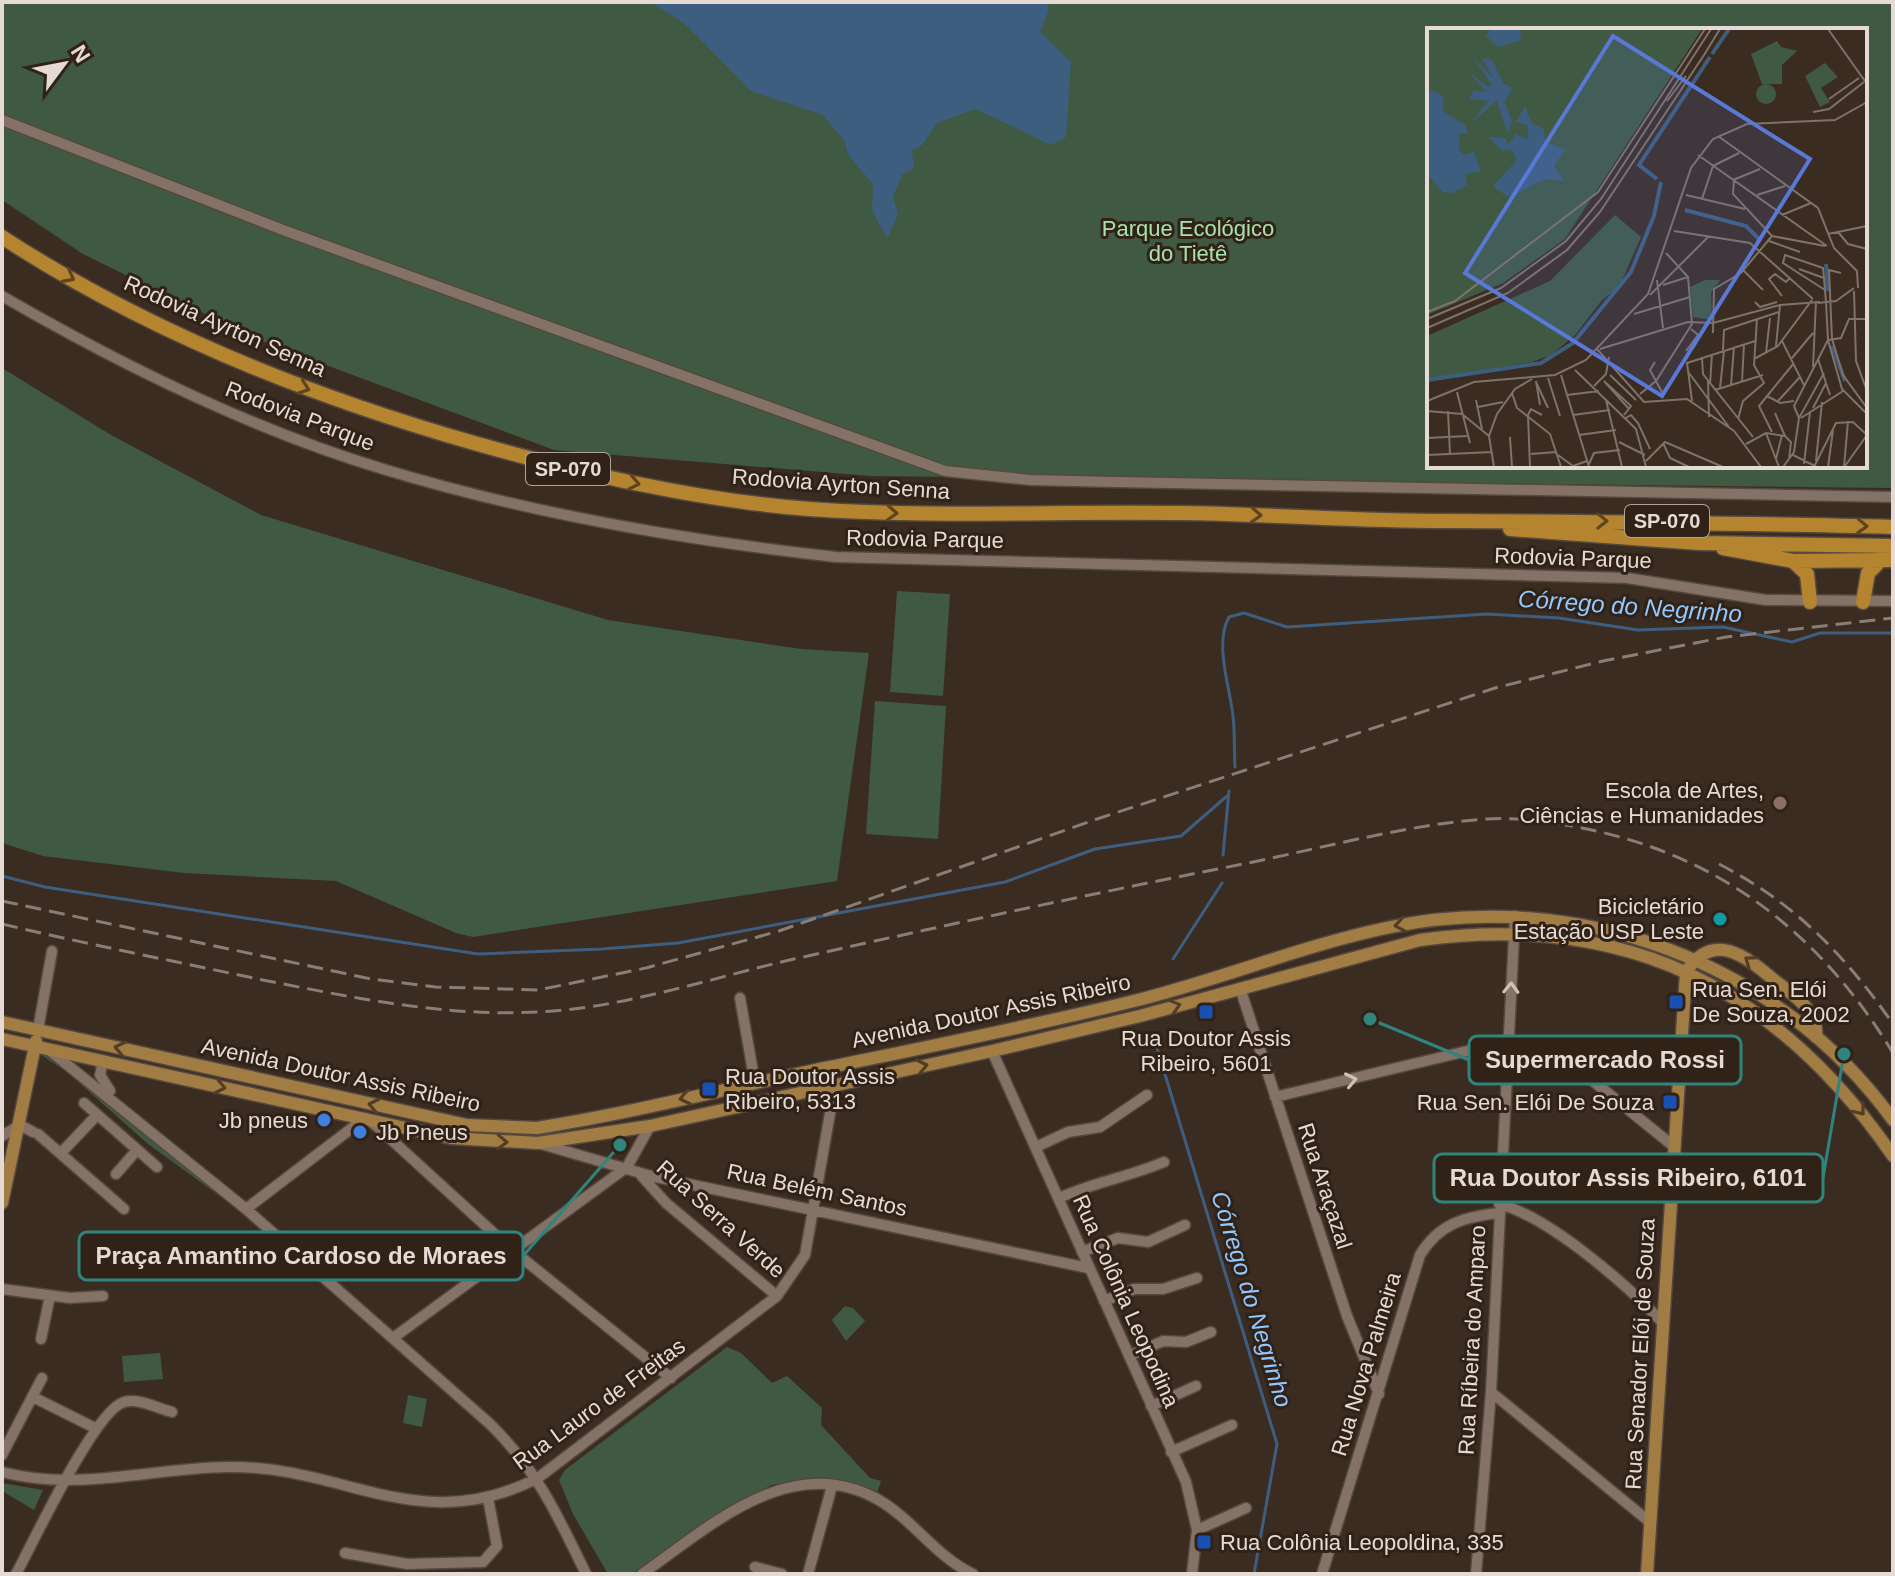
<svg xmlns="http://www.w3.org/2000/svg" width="1895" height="1576" viewBox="0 0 1895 1576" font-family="Helvetica,sans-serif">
<rect width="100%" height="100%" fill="#3b2c22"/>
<path fill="#405942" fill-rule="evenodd" d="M2 2H1893V488L870 476 554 450 256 339 83 254 2 200ZM1429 30H1865V466H1429Z
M2 368 111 435 261 515 608 620 801 649 869 653 837 881 473 937 456 933 336 881 184 873 43 856 2 843Z
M897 591 950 594 943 696 890 692Z
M875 701 946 706 938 839 866 834Z
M38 1053 68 1059 235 1207 148 1144 66 1071Z
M845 1306 853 1308 865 1321 846 1341 832 1320Z
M727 1347 741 1353 772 1383 787 1376 822 1408 821 1425 870 1478 881 1481 877 1493 814 1479 771 1485 676 1542 632 1574H608L573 1514 559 1480 565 1470Z
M160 1353 163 1379 124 1382 122 1356Z
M408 1395 427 1399 422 1427 403 1423Z
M2 1483 43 1490 34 1510 2 1491Z"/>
<path fill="#3d5e7f" d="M650 2H1047L1049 10 1040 32 1071 62 1066 137 1051 145 976 109 937 123 922 145 912 151 914 168 902 175 893 197 898 214 887 239 872 210 873 184 848 155 844 140 823 115 751 91 684 23Z"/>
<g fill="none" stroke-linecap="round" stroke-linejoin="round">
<path stroke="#3d5e7f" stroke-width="3" d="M1235 767C1234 750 1235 733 1233 716 1230 687 1214 644 1229 617L1244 613 1287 627 1487 614 1559 618 1638 630 1723 627 1792 642 1820 633H1893
M1223 855 1229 791
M2 876 45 887 478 954 602 949 678 943 1005 882 1095 849 1181 836 1227 796
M1173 959 1222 883
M1154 1038 1277 1444 1254 1574"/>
<g stroke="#55483f" stroke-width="13">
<path id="minor" d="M2 120 283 230 945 471 1031 480 1117 482 1893 497
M2 296C121 365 251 429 383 469 531 514 682 540 836 557L1627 578 1766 600 1893 601
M1240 988 1347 1316 1379 1394
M740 998 755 1083
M38 1030 52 951
M49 1050 246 1209 490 1424C537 1470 558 1516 586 1574
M992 1051 1186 1482 1197 1530 1192 1574
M103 1061 100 1075 110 1091
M1275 1097 1509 1041 1536 1043 1556 1051 1672 1145
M84 1103 157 1167
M372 1122 511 1249 671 1378
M38 1134 124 1209
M2 1136 20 1125 33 1132
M541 1144 651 1176 1088 1268
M1036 1147 1068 1132 1100 1127 1147 1095
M61 1153 97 1115
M627 1167 650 1126
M638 1172 666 1203 777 1296
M116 1174 137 1150
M1059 1198C1092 1183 1128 1177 1164 1162
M1499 1204C1549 1217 1625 1283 1661 1321
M246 1209 365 1118
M1082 1252 1118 1238 1148 1242 1185 1225
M2 1289 70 1298 103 1296
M1104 1301 1134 1289H1163L1197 1278
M393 1338 627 1167
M41 1339 50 1296
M1129 1356 1163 1341 1186 1342 1211 1332
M1491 1392 1651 1523
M33 1397 95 1428
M1151 1406 1196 1386
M1171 1452 1232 1425
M2 1455 42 1378
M2 1472C78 1492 151 1468 227 1467 345 1465 419 1539 538 1478L777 1296 805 1255 835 1085
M1197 1530 1246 1508
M345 1553 407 1564 483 1562 497 1546 488 1498
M755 1567 782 1574
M16 1574C33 1543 95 1410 124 1402 138 1398 157 1408 172 1412
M642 1574C709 1527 790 1451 877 1499 913 1519 936 1557 973 1574
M808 1574 832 1486
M1322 1574 1420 1255C1439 1224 1463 1217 1499 1213
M1476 1574 1491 1392 1515 916"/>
</g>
<g stroke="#55483f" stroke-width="15">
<path id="major" d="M2 1022 467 1125 537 1128C626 1114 713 1092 801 1073 912 1050 1024 1028 1134 1001 1219 980 1301 946 1386 928 1576 887 1778 961 1893 1120
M2 1039 451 1138 538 1143 650 1126 992 1051 1140 1016 1420 940C1625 912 1776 987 1893 1156
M2 1203 36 1041
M1647 1574 1686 972C1713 930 1746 956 1774 980 1793 995 1819 1010 1816 1037"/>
</g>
<g stroke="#55483f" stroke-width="17">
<path id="highway" d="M2 237C146 331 309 396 474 443 584 474 695 500 809 509 933 518 1056 511 1180 513 1268 514 1356 521 1444 521 1594 522 1743 523 1893 527
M1510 529 1699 543 1893 546
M1723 548 1793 561 1893 560
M1793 561 1807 574 1810 602
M1863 602 1868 573 1882 559"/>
</g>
<use href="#minor" stroke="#847266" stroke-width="10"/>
<use href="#major" stroke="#a17d44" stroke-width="12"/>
<use href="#highway" stroke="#b5842e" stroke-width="14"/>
<path stroke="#897d74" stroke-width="3" stroke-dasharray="16 8" stroke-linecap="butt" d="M1719 864C1796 904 1844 954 1893 1024
M2 901 371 979 436 987 538 990 646 968 779 931 1097 819 1495 688 1603 661 1726 637 1893 618
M2 924C87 944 173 961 258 979 350 997 443 1017 538 1012 624 1008 711 978 794 959 942 926 1090 894 1238 865 1320 849 1403 825 1486 819 1522 817 1560 823 1596 831 1727 860 1824 939 1893 1053"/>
</g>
<defs><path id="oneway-chevron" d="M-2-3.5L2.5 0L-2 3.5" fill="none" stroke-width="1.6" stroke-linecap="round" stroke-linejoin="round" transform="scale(2)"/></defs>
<g stroke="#5f4420">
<use href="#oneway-chevron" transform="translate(69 277) rotate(28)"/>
<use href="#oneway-chevron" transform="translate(304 388) rotate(19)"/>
<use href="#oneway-chevron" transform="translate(634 483) rotate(11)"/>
<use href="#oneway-chevron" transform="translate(892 513) rotate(3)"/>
<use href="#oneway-chevron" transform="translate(1256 515) rotate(2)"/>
<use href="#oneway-chevron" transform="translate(1602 521)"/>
<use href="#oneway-chevron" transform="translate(1862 526) rotate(2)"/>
</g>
<g stroke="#533d25">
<use href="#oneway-chevron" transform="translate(1400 925) rotate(170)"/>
<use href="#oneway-chevron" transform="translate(1750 961) rotate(-145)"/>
<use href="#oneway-chevron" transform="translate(1175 1006) rotate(-16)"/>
<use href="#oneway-chevron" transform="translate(120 1048) rotate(-168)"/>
<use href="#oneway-chevron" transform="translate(922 1066) rotate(-12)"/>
<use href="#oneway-chevron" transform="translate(220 1087) rotate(12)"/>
<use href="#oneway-chevron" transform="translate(685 1098) rotate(168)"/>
<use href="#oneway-chevron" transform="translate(374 1105) rotate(-168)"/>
<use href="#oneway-chevron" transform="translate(1860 1110) rotate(51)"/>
<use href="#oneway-chevron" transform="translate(502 1142) rotate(2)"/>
</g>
<g stroke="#cdc1b8">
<use href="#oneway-chevron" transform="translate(1511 988) rotate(-88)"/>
<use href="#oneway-chevron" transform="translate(1351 1080) rotate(-12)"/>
</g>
<circle fill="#8d6e63" stroke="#312218" stroke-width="3" cx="1780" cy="803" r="8"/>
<circle fill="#0f9aa8" stroke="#312218" stroke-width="3" cx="1720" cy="919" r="8"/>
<g fill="#1a4fb4" stroke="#312218" stroke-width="3">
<rect x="1668" y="994" width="16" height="16" rx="4"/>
<rect x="1198" y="1004" width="16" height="16" rx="4"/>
<rect x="701" y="1081" width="16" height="16" rx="4"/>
<rect x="1662" y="1094" width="16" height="16" rx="4"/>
<rect x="1196" y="1534" width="16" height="16" rx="4"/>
</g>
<g fill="#3f7fe0" stroke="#312218" stroke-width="3">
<circle cx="324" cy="1120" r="8"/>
<circle cx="360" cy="1132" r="8"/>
</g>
<g text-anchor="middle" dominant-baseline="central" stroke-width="6" stroke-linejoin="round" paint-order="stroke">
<g fill="#312218" stroke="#afa49c" stroke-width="2">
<rect x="526" y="453" width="84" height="32" rx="6"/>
<rect x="1625" y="505" width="84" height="32" rx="6"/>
</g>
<g font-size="20" font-weight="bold" fill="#e5dbd4">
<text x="568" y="469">SP-070</text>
<text x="1667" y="521">SP-070</text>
</g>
<g font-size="22" fill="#a7e2ab" stroke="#312218">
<text x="1188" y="228">Parque Ecológico<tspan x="1188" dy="25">do Tietê</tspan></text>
</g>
<g font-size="22" fill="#e5dbd4" stroke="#312218">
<text transform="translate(225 326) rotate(24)">Rodovia Ayrton Senna</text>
<text transform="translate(300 416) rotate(21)">Rodovia Parque</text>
<text transform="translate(841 484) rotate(4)">Rodovia Ayrton Senna</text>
<text transform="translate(925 539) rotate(1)">Rodovia Parque</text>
<text transform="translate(1573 558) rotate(2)">Rodovia Parque</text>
<text transform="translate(991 1011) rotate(-12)">Avenida Doutor Assis Ribeiro</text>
<text transform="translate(341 1075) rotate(12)">Avenida Doutor Assis Ribeiro</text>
<text transform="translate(1325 1186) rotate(72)">Rua Araçazal</text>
<text transform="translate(817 1190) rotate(12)">Rua Belém Santos</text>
<text transform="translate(721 1219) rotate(42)">Rua Serra Verde</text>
<text transform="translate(1126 1301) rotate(66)">Rua Colônia Leopodina</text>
<text transform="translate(1472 1340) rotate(-87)">Rua Ríbeira do Amparo</text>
<text transform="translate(1640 1354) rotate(-87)">Rua Senador Elói de Souza</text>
<text transform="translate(1366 1364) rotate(-73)">Rua Nova Palmeira</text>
<text transform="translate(599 1404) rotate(-36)">Rua Lauro de Freitas</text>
</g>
<g font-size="22" fill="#e5dbd4" stroke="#312218" text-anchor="end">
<text x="1764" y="790">Escola de Artes,<tspan x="1764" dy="25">Ciências e Humanidades</tspan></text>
<text x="1704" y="906">Bicicletário<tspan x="1704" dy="25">Estação USP Leste</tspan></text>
<text x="1692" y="989" text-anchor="start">Rua Sen. Elói<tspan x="1692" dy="25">De Souza, 2002</tspan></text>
<text x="1206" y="1038" text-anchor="middle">Rua Doutor Assis<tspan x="1206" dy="25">Ribeiro, 5601</tspan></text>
<text x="725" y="1076" text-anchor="start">Rua Doutor Assis<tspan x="725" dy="25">Ribeiro, 5313</tspan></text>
<text x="1654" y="1102">Rua Sen. Elói De Souza</text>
<text x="308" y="1120">Jb pneus</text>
<text x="376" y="1132" text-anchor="start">Jb Pneus</text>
<text x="1220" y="1542" text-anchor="start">Rua Colônia Leopoldina, 335</text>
</g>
<g font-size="24" font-style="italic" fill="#92c8ff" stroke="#312218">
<text transform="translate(1630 606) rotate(4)">Córrego do Negrinho</text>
<text transform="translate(1252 1299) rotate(73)">Córrego do Negrinho</text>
</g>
</g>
<g transform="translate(1427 28)">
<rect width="440" height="440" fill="#3b2c22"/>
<path d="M0 1H275L138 211 76 255 0 287ZM350 13 354 19 370 23 355 37V56H335L324 26ZM398 35 411 49 394 60 403 74 393 79 378 48ZM329 66a10 10 0 1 1 20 0a10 10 0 1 1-20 0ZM188 187 214 209 192 259 175 272 148 307 124 327 105 334 2 351 0 308 123 253ZM278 252H293L284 265 285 292 266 289 263 259Z" fill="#405942"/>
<path d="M65 1H93L94 12 71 19 58 7ZM45 28 66 50 55 30 65 32 76 55 86 60 78 73 85 95 80 105 70 72 44 96 61 73 42 71 47 62 59 64 40 42 61 59 65 57ZM4 62 16 68V83L38 97 41 105H33L32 122 36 127 47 124 54 143 38 146 40 157 26 165 16 164 0 146V70ZM98 78 105 95 117 101 118 113 139 122 127 137 137 153 117 151 82 170 66 158 90 132 84 121 76 123 61 109 79 110 80 117 89 106 101 111V97L89 94Z" fill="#3d5e7f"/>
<path fill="none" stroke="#3d5e7f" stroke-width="4" d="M285 26 302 1M230 151 212 137 283 29M258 182 319 198 334 213M399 236 401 263M405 318 418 353M0 352 114 335 146 315 204 244 227 188 234 154"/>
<path fill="none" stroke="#7f7269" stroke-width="2" d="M401 1 440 56M277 27 293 1M402 71 432 50M240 73 259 48M386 84 402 81 437 54M291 108 391 180 407 220 430 243 431 260M271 127 400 218M286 138 312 125M306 152 333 141M307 152 306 166 345 208 398 218M259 167 318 181M330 167 358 158M275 171 286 138M355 187 384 175M247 203 323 215 386 271M411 204 421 216 440 221M401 206 440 198M342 213 373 224M372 241 397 250M316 242 336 262M414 245 402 242 405 311 416 347 440 380M230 252 236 300M236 257 261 249M398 262 356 235 358 227 396 240 397 250 399 274 401 312 415 361 440 386M427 263 429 333 440 363M223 267 282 208M355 268 342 251 348 246 359 254 363 250M328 274 333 279 350 274M391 275 409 273 427 260M0 284 28 273 171 164 278 1M207 286 263 269M0 291 74 260 139 213 174 171 284 1M0 300 81 265 140 222 173 184 277 27M286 305 287 261 314 245 345 208M355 313 377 357M349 318 353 277M170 321 217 374 260 371 307 403 334 439M173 321 261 294 286 295 353 277 393 274M296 322 297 302 352 284M259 323 271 307 264 301M339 325 343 290M275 330 276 346 326 409M365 330 386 305M327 331 351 318 385 272M391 331 403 367M228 334 223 342 236 366M386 339 389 273M148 342 209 401 219 439M262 345 302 399M134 347 162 439M183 347 209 372M121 350 133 388M281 352 282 389M109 353 113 377M177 353 204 378 197 387M177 353 202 381M109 354 121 380M315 354 317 316M283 356 285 326M304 357 307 319M167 358 179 346 182 329M293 360 297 323M288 362 336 347M30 364 43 415M85 365 90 380 123 406 134 439M213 366 229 353 265 296 261 249 239 225M140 367 172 363M340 368 353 375 367 373M49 372 55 401M179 372 195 439M0 373 47 354 128 347 159 332 221 266 264 140 286 111 320 96 408 92 440 74M265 373 260 335 328 313M350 374 373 349M51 379 76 374M386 380 399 355M0 383 35 386 62 408M21 383 23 426M348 385 358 408M146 387 183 382M199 390 204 387 211 395 223 421M372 390 367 378 401 312 414 310 422 291H440M374 390 416 363M311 391 316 373 337 355 327 337 330 291M345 404 332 378 367 335M339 405 352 439M152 407 189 402M83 409 85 439M0 410 40 408M192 414 218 427M236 415 243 430 262 439M319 416 339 405 358 408 364 414 362 431M104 426 129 424M0 427 65 424M131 427 146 438 160 433M366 427 388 438M349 431 355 407M219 433 238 414 296 439M389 433 395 374M162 436 167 425 193 422M377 436 383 384M418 438 440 407M67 439 62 408 70 386 88 361 105 351M103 439 101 387 104 381 115 387M356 439 367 424 372 390 397 345M387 439 409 395 426 394 440 407M401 439 406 402M417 439 421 393"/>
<path fill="#5978d7" fill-opacity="0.15" stroke="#5978d7" stroke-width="4" d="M186 8 383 131 235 368 38 245Z"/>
<rect width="440" height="440" fill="none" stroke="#e5dbd4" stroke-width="4"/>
</g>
<path fill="none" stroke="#2f857d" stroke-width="3" d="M1370 1019L1469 1060M1844 1054L1823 1178M620 1145L523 1256"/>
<g fill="#2f857d" stroke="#312218" stroke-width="3">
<circle cx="1370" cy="1019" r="8"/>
<circle cx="1844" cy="1054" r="8"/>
<circle cx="620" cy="1145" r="8"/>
</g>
<g fill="#312218" stroke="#2f857d" stroke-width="3">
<rect x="1469" y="1036" width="272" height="48" rx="8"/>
<rect x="1434" y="1154" width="389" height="48" rx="8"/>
<rect x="79" y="1232" width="444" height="48" rx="8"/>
</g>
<g font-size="24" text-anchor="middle" font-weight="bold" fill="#e5dbd4">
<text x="1605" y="1068">Supermercado Rossi</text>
<text x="1628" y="1186">Rua Doutor Assis Ribeiro, 6101</text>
<text x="301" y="1264">Praça Amantino Cardoso de Moraes</text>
</g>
<rect width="1895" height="1576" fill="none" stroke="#e5dbd4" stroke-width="8"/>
<g transform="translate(64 64) rotate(58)" stroke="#312218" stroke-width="6" paint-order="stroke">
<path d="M0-6L14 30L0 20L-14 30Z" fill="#e5dbd4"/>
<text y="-12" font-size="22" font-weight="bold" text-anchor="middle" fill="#e5dbd4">N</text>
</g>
</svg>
